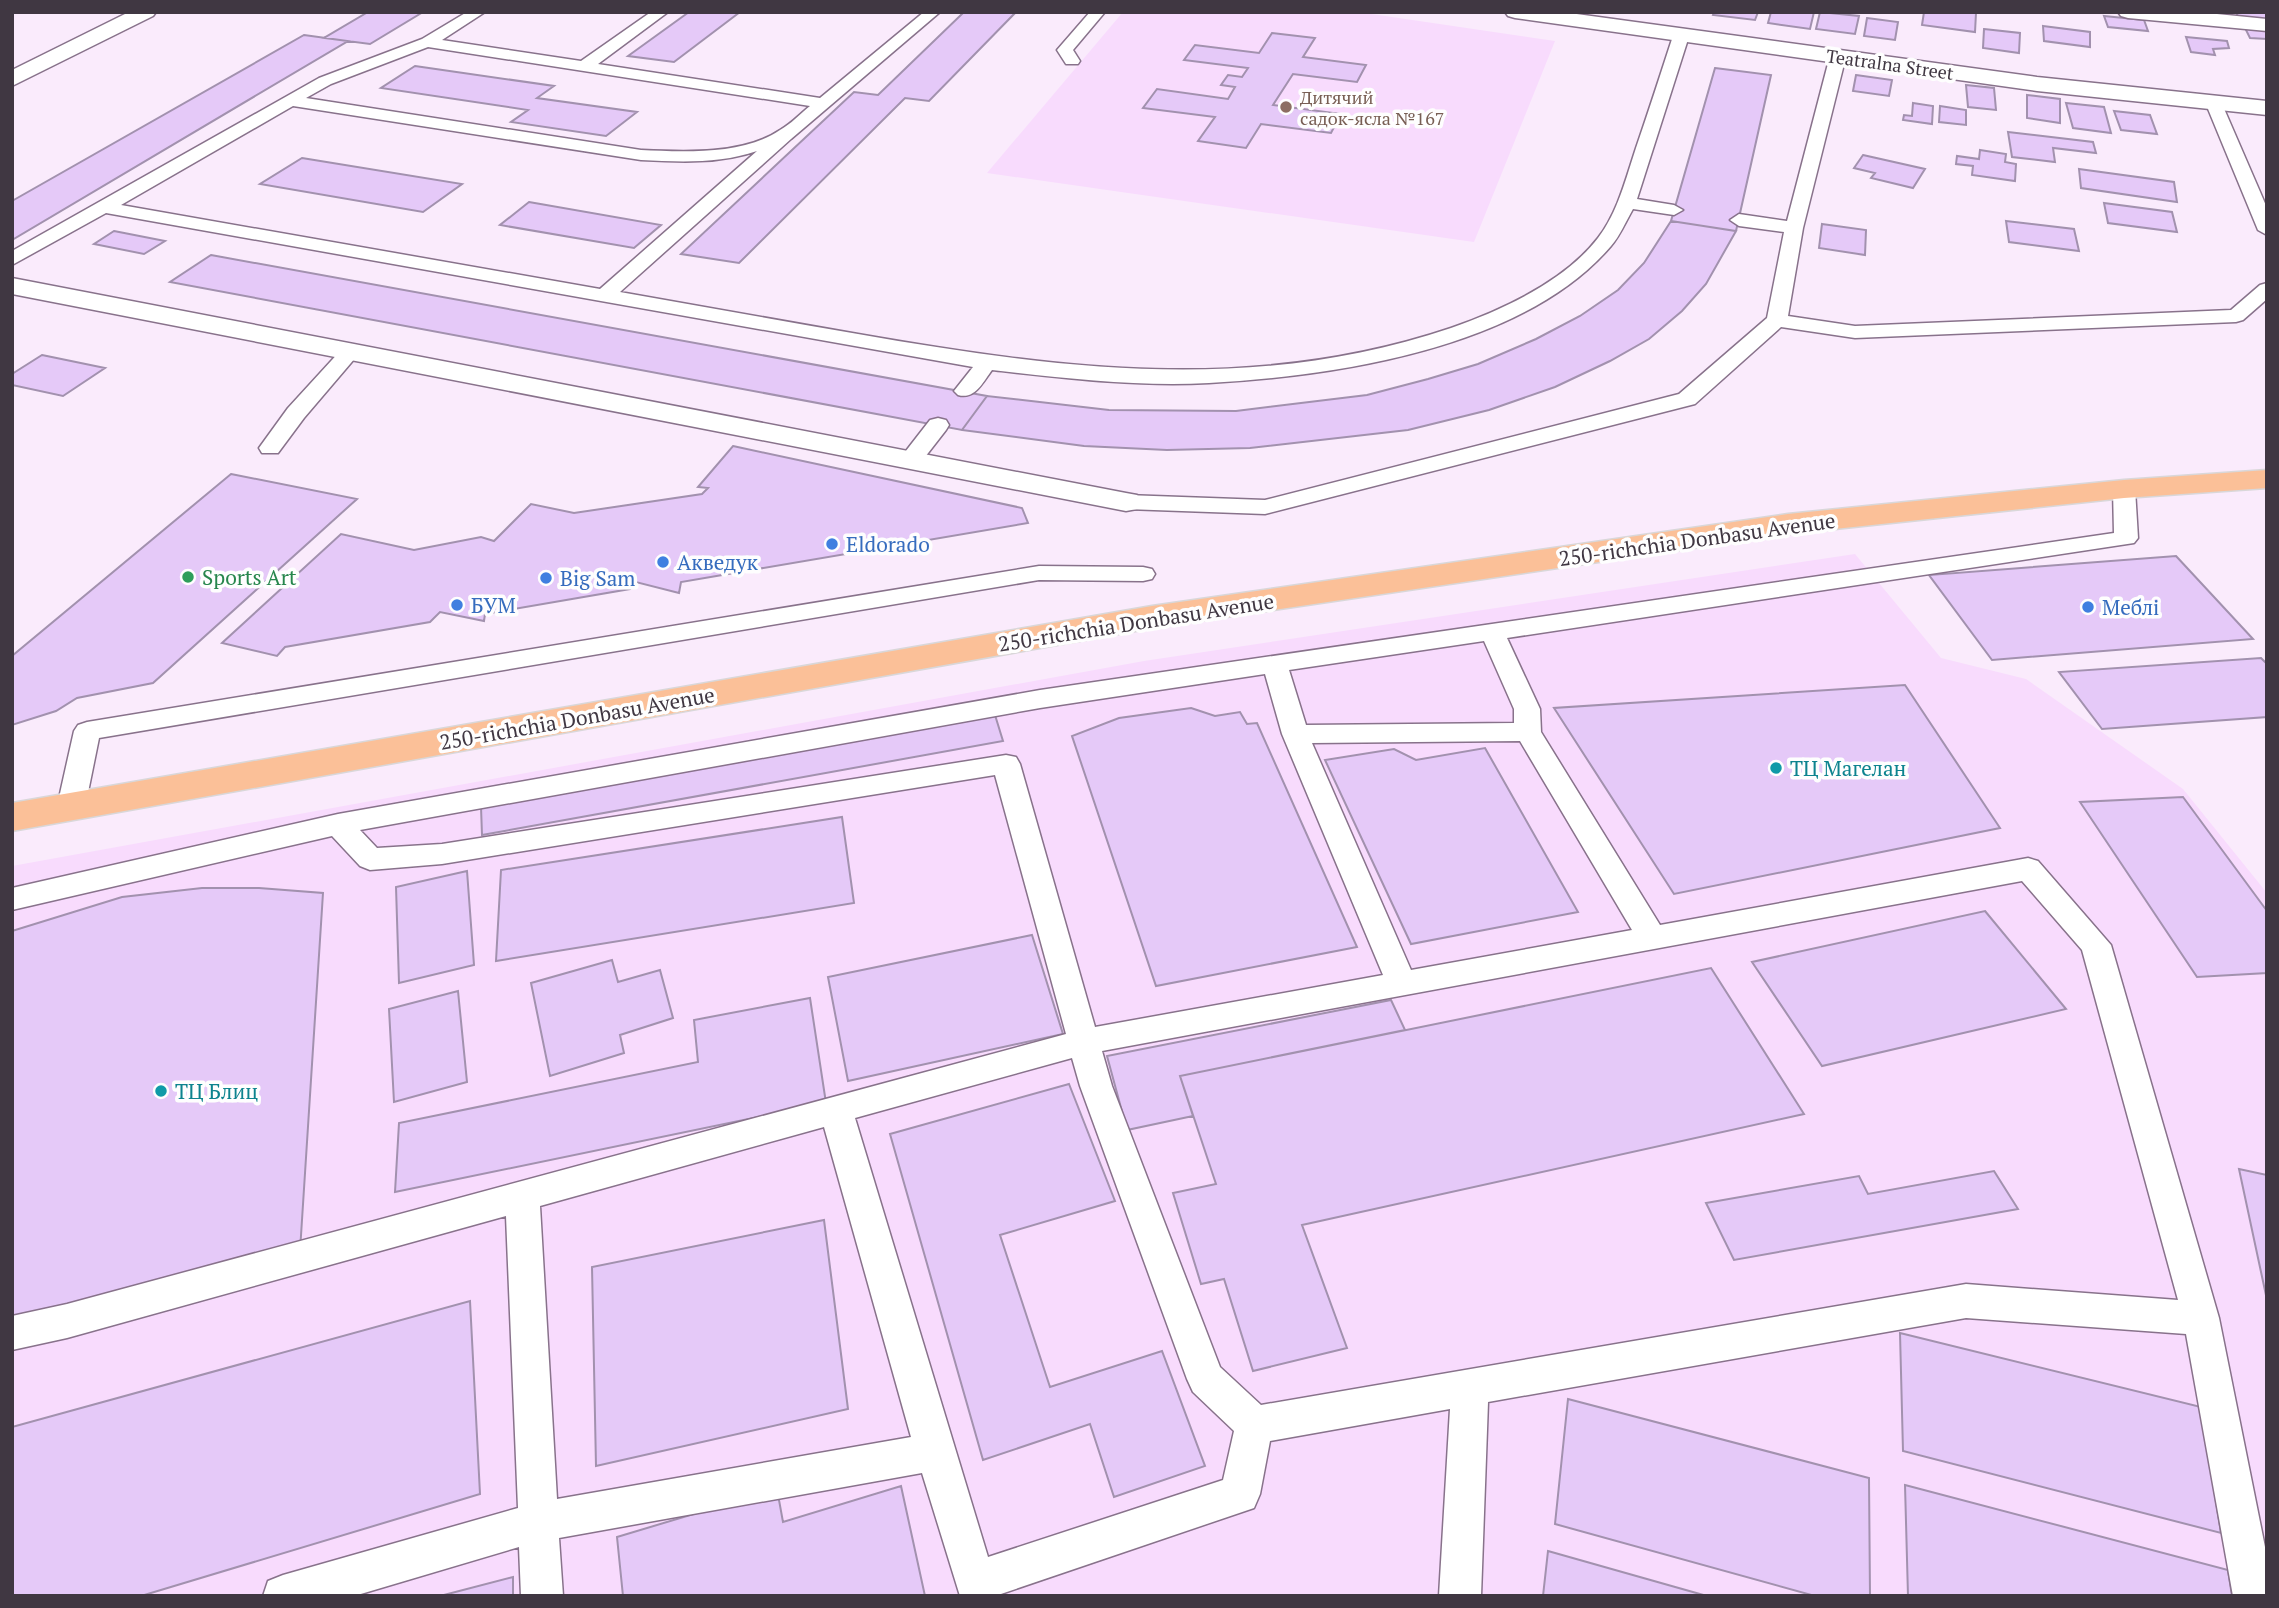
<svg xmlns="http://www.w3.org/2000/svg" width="2279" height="1608" viewBox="0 0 2279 1608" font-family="'PT Serif',serif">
<rect width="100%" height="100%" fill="#faebfc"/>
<path fill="#f8dbfd" d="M1123 12H1358L1555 41 1474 242 987 173Z
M1855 554 1941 658 2026 679 2183 789 2267 893V1596H12V866L1144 661Z"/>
<path fill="#e5c9f8" stroke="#a291ae" stroke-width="2" d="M368 12H423L370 44 324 38Z
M689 12H740L674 62 628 56Z
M964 12H1016L929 101 905 98 739 263 681 254 854 92 878 95Z
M1714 12H1758L1755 20 1713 15Z
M1771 12H1814L1810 29 1768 23Z
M1820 12 1859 16 1855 34 1816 29Z
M1924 12 1976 13 1975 32 1922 25Z
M2236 12H2267V21L2239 19Z
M2104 16 2144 20 2148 31 2108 27Z
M1867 18 1898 22 1895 40 1864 36Z
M2043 26 2090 32V47L2044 41Z
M2245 28 2267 30V39L2250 38Z
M1984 29 2020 33 2019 53 1983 48Z
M1272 33 1315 38 1303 57 1366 65 1357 82 1293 74 1273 105 1341 114 1331 133 1261 124 1246 148 1198 141 1215 117 1143 108 1157 89 1228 99 1235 87 1221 85 1228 75 1242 77 1248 68 1184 60 1195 45 1259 53Z
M304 35 348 41 12 240V201Z
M2186 37 2227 41 2229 48 2213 49 2215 55 2191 52Z
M415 66 554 86 537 98 637 112 606 136 511 122 528 110 381 88Z
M1715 68 1771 75 1736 231 1671 221Z
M1856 75 1892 80 1889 96 1853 91Z
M1966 85 1994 88 1996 110 1968 107Z
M2027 95 2060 99V123L2027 118Z
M1913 103 1933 106 1932 124 1903 120 1904 115 1912 116Z
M2066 103 2104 107 2111 133 2073 128Z
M1940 106 1966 110V125L1939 122Z
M2114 111 2150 115 2157 134 2121 130Z
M2008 132 2093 142 2096 153 2053 148 2055 162 2012 157Z
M1980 150 2006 154 2005 162 2016 164 2015 181 1972 175 1973 166 1956 164 1957 156 1979 159Z
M1863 155 1925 169 1913 188 1871 178 1875 173 1854 168Z
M302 158 462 184 423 212 260 184Z
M2079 169 2174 182 2177 202 2081 188Z
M529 202 661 225 634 248 500 225Z
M2104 203 2172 212 2177 232 2108 223Z
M1671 221 1736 231 1706 284 1682 311 1649 339 1610 361 1555 387 1489 410 1408 430 1250 448 1167 450 1084 446 962 430 987 396 1109 410 1236 411 1367 395 1428 379 1478 364 1536 339 1580 316 1618 290 1644 263Z
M2006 221 2074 229 2079 251 2009 242Z
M1822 224 1866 230 1865 255 1819 248Z
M114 231 165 241 144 254 94 244Z
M211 255 987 396 962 430 170 282Z
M42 355 105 368 63 396 12 385V374Z
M733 446 1022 508 1028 523 681 582 679 593 636 582 630 589 485 614 484 621 440 612 430 622 285 647 277 656 222 643 341 534 414 550 481 537 494 541 531 504 574 513 702 494 708 488 698 487Z
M231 474 357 499 153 683 77 698 56 711 12 725V656Z
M2176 556 2253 639 1992 660 1929 575Z
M2261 658 2267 664V717L2102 729 2059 672Z
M1905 685 2000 828 1674 894 1554 708Z
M1191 708 1215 716 1240 712 1247 724 1257 723 1357 947 1156 986 1072 736 1119 718Z
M995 715 1003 741 482 835 481 807Z
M1485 748 1578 912 1411 944 1325 760 1394 749 1416 760Z
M2183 797 2267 911V973L2197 977 2080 802Z
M842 817 854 903 496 961 501 870Z
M467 871 474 965 399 983 396 887Z
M202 888H259L323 893 300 1251 12 1319V931L122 897Z
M1985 911 2066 1009 1822 1066 1752 962Z
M1032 935 1063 1034 848 1081 828 977Z
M612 960 618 982 660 970 673 1018 620 1035 624 1053 550 1076 531 983Z
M1711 968 1804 1114 1302 1225 1347 1348 1253 1371 1224 1279 1201 1284 1173 1193 1216 1184 1180 1076Z
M458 991 467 1082 394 1102 389 1009Z
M810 998 826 1103 395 1192 399 1123 698 1062 694 1020Z
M1391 1000 1405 1030 1180 1076 1193 1116 1127 1130 1107 1056Z
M1069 1084 1115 1201 1000 1235 1050 1387 1162 1351 1205 1466 1114 1497 1090 1424 983 1460 890 1134Z
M2239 1169 2267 1175V1300Z
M1994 1171 2018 1209 1734 1260 1706 1203 1859 1176 1868 1194Z
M824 1220 848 1409 596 1466 592 1267Z
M470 1301 480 1494 141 1596H12V1427Z
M1900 1333 2201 1407 2221 1533 1903 1451Z
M1568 1399 1869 1478 1870 1596H1815L1555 1524Z
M1905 1485 2228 1570 2232 1596H1908Z
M901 1486 925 1596H623L617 1537 777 1489 783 1522Z
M1548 1551 1707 1596H1543Z
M513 1577V1596H440Z"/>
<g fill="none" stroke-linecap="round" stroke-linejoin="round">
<g stroke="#88728b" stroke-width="3">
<path id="lane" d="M467 12H485L442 40 581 61 651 12H668L598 64 820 98 924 12H940L791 139 620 292C699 306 778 320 858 334 1059 369 1252 395 1451 328 1502 310 1564 282 1598 238 1618 212 1626 178 1636 148 1649 110 1661 73 1673 36L1681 31 1689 36 1637 199 1674 205 1683 210 1674 215 1633 209C1626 221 1620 236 1611 246 1524 348 1337 376 1209 383 1137 387 1064 378 992 370 983 382 975 400 958 395L954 391 973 367 106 213 12 265V251L319 78 422 39ZM428 47 810 106C800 114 791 124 780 130 743 155 684 152 641 150L306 98 331 84ZM293 106 641 160C679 162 720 164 757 151L600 289 121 205Z
M1090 12H1105L1073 50 1080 61 1078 64H1066L1057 50Z
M1838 51 1846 56 1803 228 1788 316 1855 326 2231 310 2260 285 2267 283V299L2243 320 2236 322 1855 338 1781 327 1695 404 1265 514 1126 509 1118 507 1114 502 1118 497 1126 495 1265 500 1679 394 1767 318 1784 232 1739 226 1730 220 1739 214 1787 221 1830 56Z
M2214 99 2222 104 2267 208V235L2258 230 2206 104Z
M349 347 356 349 359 353 356 357 304 418 278 453H262L259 448 288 408 342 349Z
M938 418 946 420 949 425 946 430 918 466H902L899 461 902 456 930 420Z
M2124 482 2132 484 2135 489 2138 538 2134 543 1507 638 1540 709 1541 732 1660 925 2028 858 2038 861 2111 945 2219 1318 2267 1557V1596H2233L2186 1334 1966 1318 1488 1402 1481 1596H1439L1450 1409 1270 1441 1260 1494 1254 1508 995 1596H960L922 1473 559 1538 563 1596H521L519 1547 354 1596H263L268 1581 283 1575 518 1508 506 1216 67 1338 12 1350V1316L67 1304 1066 1034 995 775 442 864 370 870 360 866 332 836 12 910V888L338 814 1040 690 2114 533 2113 489 2116 484ZM1484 641 1514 709V723L1306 725 1289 670ZM1265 674 1282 734 1383 975 1095 1027 1020 764 1016 757 1006 755 442 844 377 848 360 830 1040 708ZM1520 741 1632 930 1411 970 1312 743ZM2022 881 2082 950 2178 1300 1966 1284 1261 1405 1220 1367 1112 1086 1102 1051ZM1072 1058 1080 1086 1187 1379 1193 1392 1234 1431 1223 1480 988 1557 855 1118ZM824 1127 911 1437 557 1499 540 1206Z
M1039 566 1143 567 1152 569 1155 574 1152 579 1143 581 1039 580 99 738 85 807 81 814 71 817 61 814 57 807 74 731 78 725 87 722Z"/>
</g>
<g stroke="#88728b" stroke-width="3">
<path id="street" d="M2118 12H2197L2267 19V31L2128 18 2121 16Z
M12 278 1126 493 1137 495 1142 502 1137 509 1126 511 12 294Z"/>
</g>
<g stroke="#88728b" stroke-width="3">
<path id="secondary" d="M129 12H156L153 16 12 86V70Z
M1505 12H1562L2037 77 2267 101V115L2037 91 1515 18 1508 16Z"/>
</g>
<g stroke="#d9d7d9" stroke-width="3">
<path id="primary" d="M2267 470V488L2124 498 1788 534 1152 628 12 831V803L1152 606 1788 514 2124 480Z"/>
</g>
<use href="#lane" fill="#fff" fill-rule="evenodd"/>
<use href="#street" fill="#fff" fill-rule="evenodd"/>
<use href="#secondary" fill="#fff" fill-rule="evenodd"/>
<use href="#primary" fill="#fbc098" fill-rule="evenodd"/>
</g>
<circle fill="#8d6e63" stroke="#fefefe" stroke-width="2.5" cx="1286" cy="107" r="7"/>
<g fill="#3f7fe0" stroke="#fefefe" stroke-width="2.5">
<circle cx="832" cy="544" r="7"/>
<circle cx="663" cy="562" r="7"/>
<circle cx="546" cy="578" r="7"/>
<circle cx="457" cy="605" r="7"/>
<circle cx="2088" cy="607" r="7"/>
</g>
<circle fill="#2e9e5b" stroke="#fefefe" stroke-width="2.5" cx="188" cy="577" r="7"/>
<g fill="#0f9aa8" stroke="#fefefe" stroke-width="2.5">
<circle cx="1776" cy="768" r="7"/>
<circle cx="161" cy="1091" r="7"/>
</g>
<g text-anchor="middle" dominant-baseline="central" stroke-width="7" stroke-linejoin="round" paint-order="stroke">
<g font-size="18" fill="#403742" stroke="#fefefe">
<text transform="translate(1890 64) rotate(8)">Teatralna Street</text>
</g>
<g font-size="18" fill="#785e54" stroke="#fefefe" text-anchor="start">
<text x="1300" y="97">Дитячий<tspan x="1300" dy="21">садок-ясла №167</tspan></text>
</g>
<g font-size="21" fill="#403742" stroke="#fefefe">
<text transform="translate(1697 539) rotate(-8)">250-richchia Donbasu Avenue</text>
<text transform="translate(1136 622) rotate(-9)">250-richchia Donbasu Avenue</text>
<text transform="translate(577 718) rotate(-10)">250-richchia Donbasu Avenue</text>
</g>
<g font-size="21" fill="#366cbe" stroke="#fefefe" text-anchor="start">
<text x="846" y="544">Eldorado</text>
<text x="677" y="562">Акведук</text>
<text x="560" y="578">Big Sam</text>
<text x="471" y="605">БУМ</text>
<text x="2102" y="607">Меблі</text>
</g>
<g font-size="21" fill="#27864d" stroke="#fefefe" text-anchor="start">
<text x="202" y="577">Sports Art</text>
</g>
<g font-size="21" fill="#0d838f" stroke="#fefefe" text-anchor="start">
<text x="1790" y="768">ТЦ Магелан</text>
<text x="175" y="1091">ТЦ Блиц</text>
</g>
</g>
<rect width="2279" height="1608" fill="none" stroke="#403742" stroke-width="28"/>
</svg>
